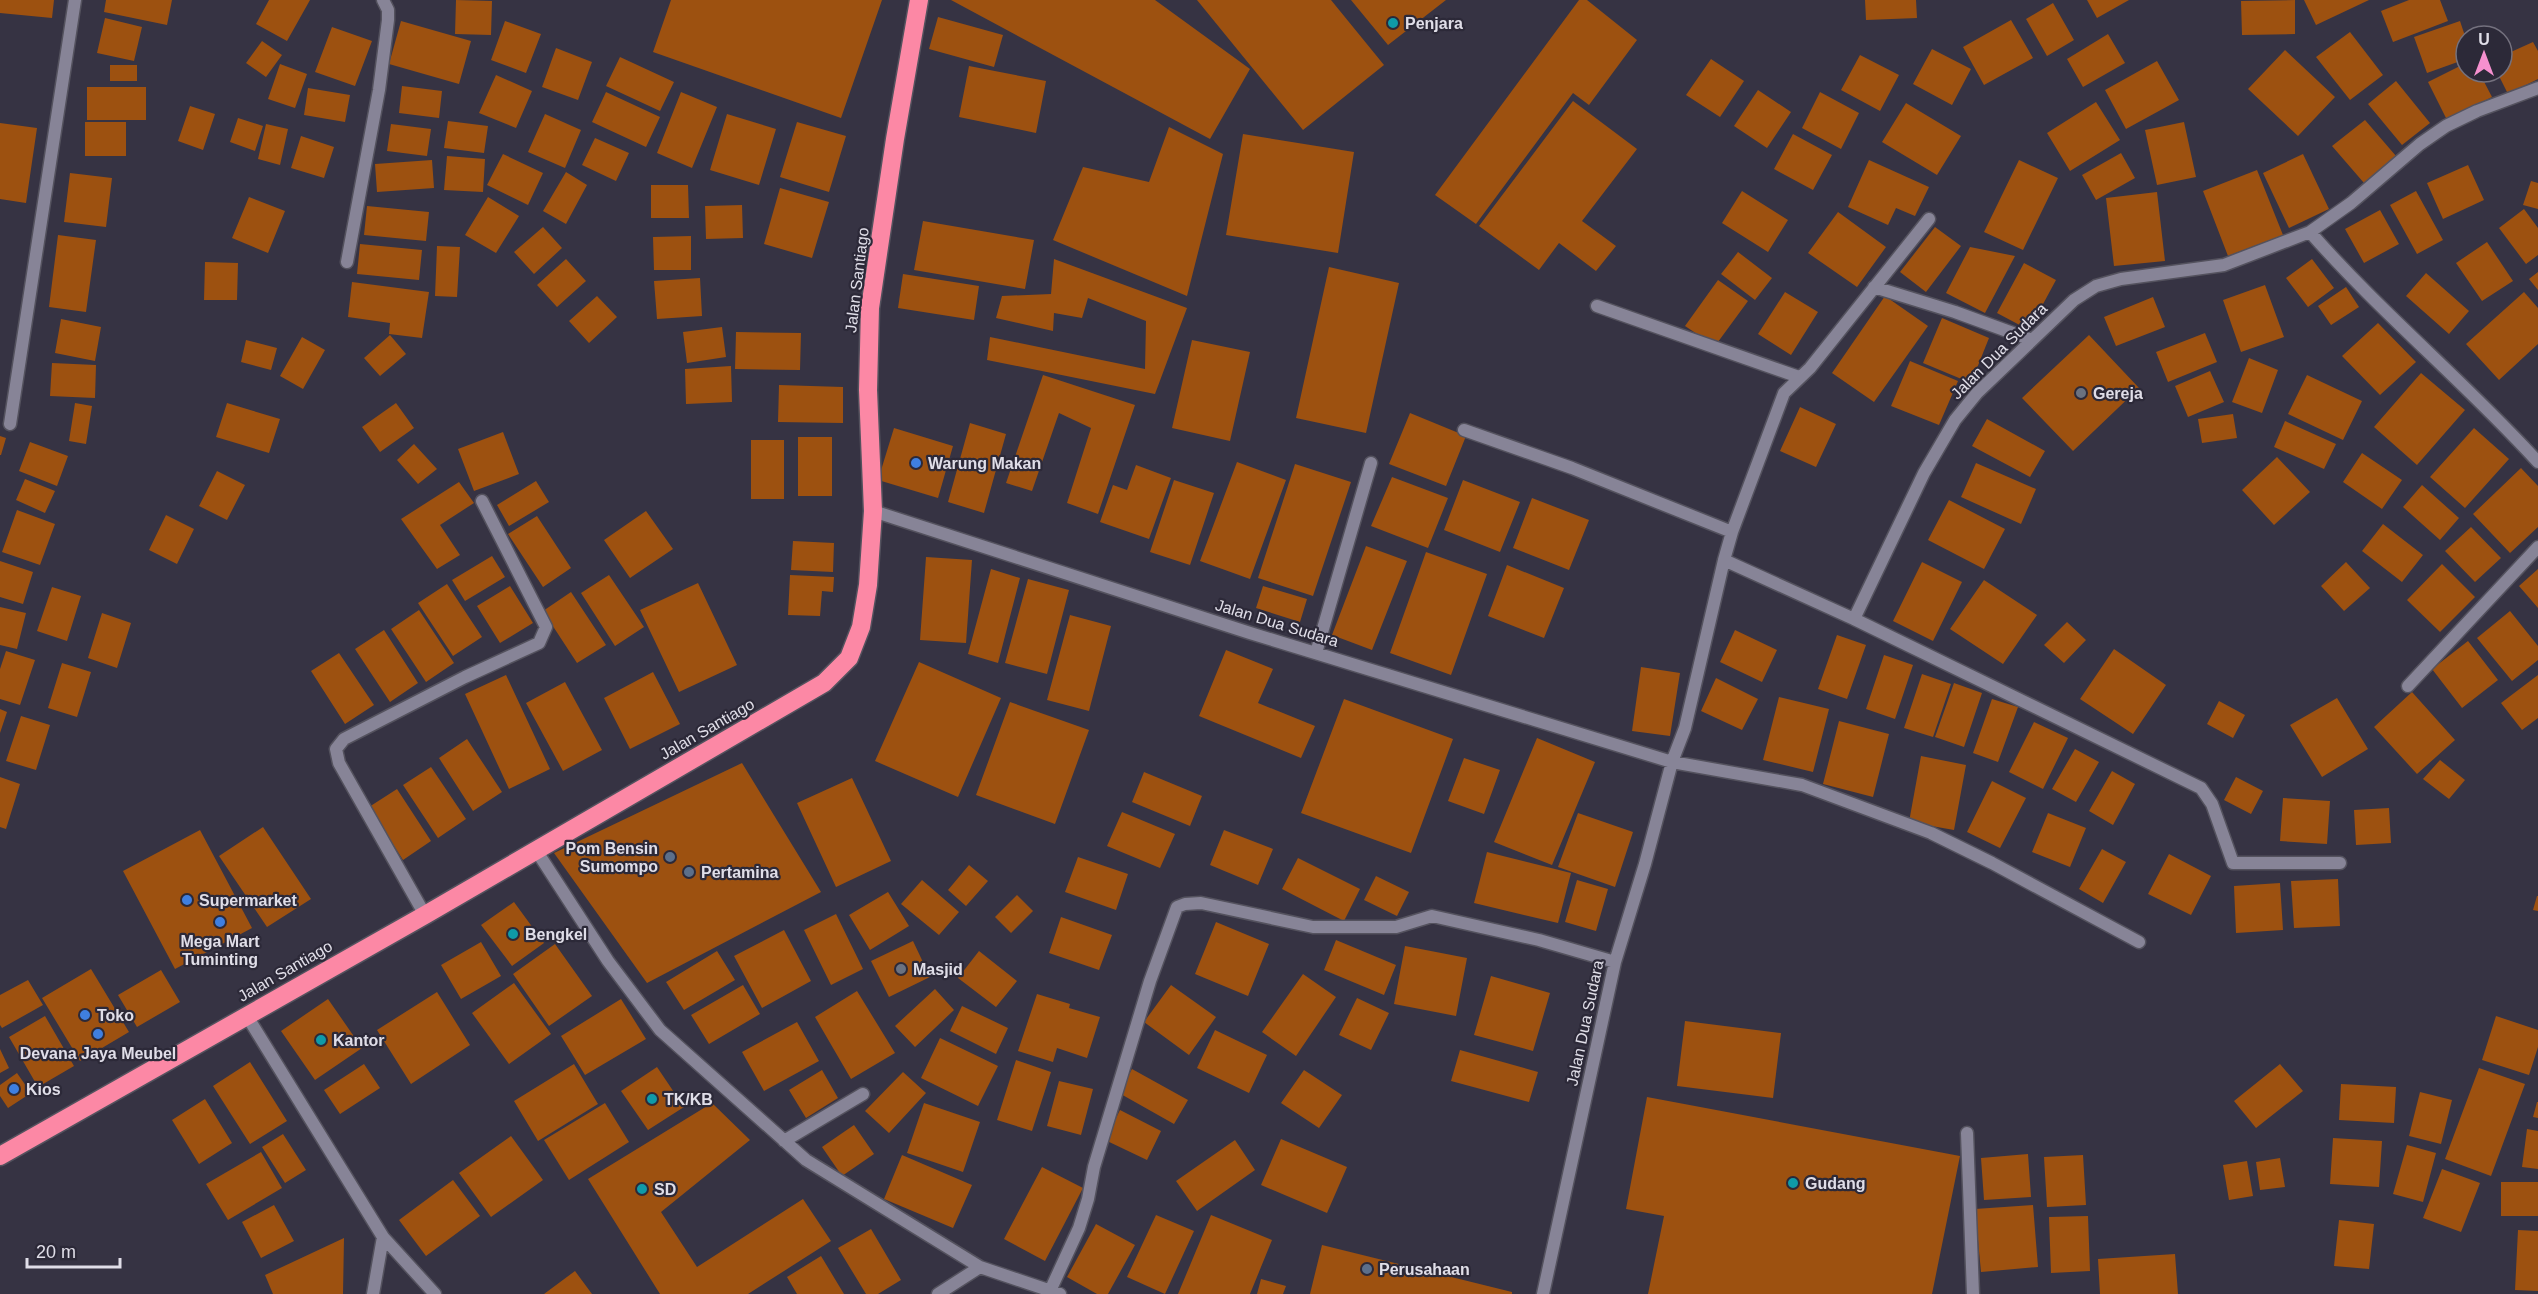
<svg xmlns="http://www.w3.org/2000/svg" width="2538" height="1294" viewBox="0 0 2538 1294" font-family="Arial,sans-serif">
<rect width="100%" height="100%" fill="#363343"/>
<path fill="#9d5110" d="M0 0H54L52 18 0 13Z
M106 0H172L167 25 104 12Z
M269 0H310L287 41 256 24Z
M456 0 492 1 491 35 455 34Z
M671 0H882L841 118 653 52Z
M951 0H1155L1250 69 1210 139Z
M1197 0H1331L1384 65 1303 130Z
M1351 0H1446L1388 45Z
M1579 0H1587L1637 40 1589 105 1573 93 1476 224 1435 195Z
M1865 0H1916L1917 18 1866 20Z
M2087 0H2129L2097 18Z
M2295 0V34L2242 35 2241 1Z
M2304 0H2369L2316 25Z
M2409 0H2440L2448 21 2393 42 2381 11Z
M2053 3 2074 40 2047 56 2026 19Z
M938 17 1003 35 994 67 929 49Z
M105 18 142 27 134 61 97 53Z
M2011 20 2033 58 1984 85 1963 47Z
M401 21 471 41 459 84 389 64Z
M505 21 541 34 526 73 491 60Z
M2460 21 2466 39V59L2427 73 2414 37Z
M332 27 372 41 355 86 315 72Z
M2350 32 2383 75 2350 100 2316 57Z
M2108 34 2125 63 2083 87 2067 59Z
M262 41 282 55 266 77 246 63Z
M2533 42 2538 51V79L2508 94 2497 72H2502V56Z
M556 48 592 62 578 100 542 87Z
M1932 49 1971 69 1952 105 1913 84Z
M2285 50 2335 97 2298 136 2248 89Z
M1860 55 1899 75 1880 111 1841 90Z
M620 57 674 82 660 111 606 86Z
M1711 59 1744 81 1720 117 1686 95Z
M2157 61 2179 100 2126 129 2105 90Z
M2466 63V72H2479L2492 97 2447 120 2428 82Z
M280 64 307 74 295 108 268 99Z
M110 65H137V81H110Z
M969 66 1046 81 1036 133 959 117Z
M496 75 532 91 516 128 479 113Z
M2396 81 2430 123 2402 145 2368 104Z
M402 86 442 91 439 118 399 113Z
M87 87H146V120H87Z
M308 88 350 95 345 122 304 115Z
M1758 90 1791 112 1767 148 1734 126Z
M606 92 660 117 646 147 592 122Z
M681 92 717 107 692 168 657 153Z
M1820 92 1859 113 1841 149 1802 128Z
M1573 101 1637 149 1582 221 1616 246 1596 271 1559 243 1539 270 1479 226Z
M2096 102 2120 140 2070 171 2047 133Z
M1906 103 1961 136 1937 175 1882 142Z
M190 106 215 114 203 150 178 141Z
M545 114 581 130 565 168 528 152Z
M727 114 776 129 759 185 710 170Z
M238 118 263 126 255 151 230 142Z
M2365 120 2396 156 2364 183 2332 146Z
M448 121 488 126 484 153 444 148Z
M85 122H126V156H85Z
M797 122 846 136 829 192 780 177Z
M2184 122 2196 177 2157 185 2145 130Z
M0 123 37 128 26 203 0 199Z
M266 124 288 129 280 165 258 159Z
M391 124 431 129 427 156 387 151Z
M1169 127 1223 154 1187 296 1053 240 1083 167 1149 182Z
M1243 134 1354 152 1338 253 1226 235Z
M1793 134 1832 155 1813 190 1774 169Z
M301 136 334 147 324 178 291 168Z
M595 138 629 153 616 181 582 165Z
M2121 153 2135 178 2096 200 2082 175Z
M503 154 543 173 528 205 487 185Z
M2303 154 2329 209 2289 228 2263 173Z
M447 156 485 159 483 192 444 190Z
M432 160 434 188 377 192 375 164Z
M1869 160 1929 187 1915 216 1896 208 1888 225 1848 207Z
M2019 160 2058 178 2023 250 1984 232Z
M2468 165 2484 200 2443 219 2427 183Z
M2257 170 2283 235 2228 256 2203 191Z
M566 172 587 185 566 224 543 211Z
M70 173 112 178 106 227 64 222Z
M2531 181 2538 183V209L2523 205Z
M651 185H688L689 218H651Z
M780 188 829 202 812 258 764 244Z
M1742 191 1788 220 1768 252 1722 223Z
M2416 191 2443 240 2417 254 2390 205Z
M2157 192 2165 261 2114 266 2106 198Z
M249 197 285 211 268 253 232 238Z
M488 197 519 216 496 253 465 235Z
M742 205 743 238 706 239 705 206Z
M367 206 429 212 426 241 364 235Z
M2524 209 2538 228V255L2526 264 2499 228Z
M2380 210 2399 244 2364 263 2345 229Z
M1838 212 1886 247 1857 287 1808 253Z
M923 221 1034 240 1025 289 914 270Z
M543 227 562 248 534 274 514 252Z
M1935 227 1961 246 1926 292 1900 272Z
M58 235 96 240 86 312 49 307Z
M691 236V270H654L653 237Z
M2487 242 2513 281 2482 301 2456 263Z
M360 244 422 250 419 280 357 274Z
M437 246 460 247 457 297 435 296Z
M1970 247 2015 256 1985 313 1946 293Z
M1738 252 1772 278 1755 300 1721 274Z
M566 259 586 281 557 307 537 285Z
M1054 259 1187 308 1155 394 987 360 990 337 1145 369 1146 321 1088 298 1082 318 1054 313 1053 331 996 318 1002 296 1051 294Z
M2312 259 2334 288 2308 307 2286 278Z
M205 262 238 263 237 300H204Z
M2024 263 2056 280 2029 330 1997 313Z
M1329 267 1399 283 1366 433 1296 418Z
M2538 272V290L2529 279Z
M2426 273 2469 311 2449 334 2406 296Z
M903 274 979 286 974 320 898 308Z
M700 278 702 316 657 319 654 281Z
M1718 280 1748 301 1715 346 1685 326Z
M352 282 429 292 422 338 389 334 390 323 348 317Z
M2265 285 2284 337 2241 352 2223 300Z
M2346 287 2359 307 2331 325 2318 306Z
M1785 292 1818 312 1791 355 1758 334Z
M2524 292 2538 308V344L2499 380 2466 344Z
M597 296 617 317 589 343 569 321Z
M1885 296 1928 326 1874 402 1832 373Z
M2153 297 2165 327 2116 346 2104 317Z
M1942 318 1989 338 1971 383 1923 363Z
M61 319 101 327 95 361 55 353Z
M2378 323 2416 362 2380 395 2342 356Z
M722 327 726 357 687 363 683 332Z
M736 332 801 333 800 370 735 369Z
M2205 333 2217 362 2168 382 2156 352Z
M390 335 406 354 380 376 364 358Z
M2089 335 2139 388 2073 451 2022 398Z
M302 337 325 350 303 389 280 376Z
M246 340 277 348 271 370 241 362Z
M1192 340 1250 352 1230 441 1172 428Z
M2249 358 2278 370 2262 413 2232 402Z
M1910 361 1958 381 1939 425 1891 406Z
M52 363 96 365 95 398 50 396Z
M731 366 732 402 686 404 685 369Z
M2210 371 2224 402 2188 417 2175 386Z
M2421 373 2465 410 2417 465 2374 427Z
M1043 375 1135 405 1098 514 1067 503 1091 428 1059 413 1032 491 1006 483Z
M2307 375 2362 401 2343 440 2288 414Z
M779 385 843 387V423L778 422Z
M75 403 92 406 86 444 69 441Z
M227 403 280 419 269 453 216 437Z
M396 403 414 428 380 452 362 427Z
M1800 407 1836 424 1816 467 1780 451Z
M1410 413 1466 436 1446 486 1389 464Z
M2233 414 2237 438 2202 443 2198 419Z
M1987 419 2045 451 2030 477 1972 446Z
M2285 421 2336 444 2324 469 2274 447Z
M970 423 1006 434 984 513 948 502Z
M894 428 953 446 938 498 878 480Z
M2474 428 2509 459 2465 508 2430 477Z
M503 432 519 474 474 491 458 449Z
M0 436 6 438 1 455H0Z
M798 437H832V496H798Z
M751 440H784V499H751Z
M30 442 68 456 57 486 19 471Z
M414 444 437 469 418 484 397 460Z
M2362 453 2402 480 2382 509 2343 482Z
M2277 457 2310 492 2274 525 2242 490Z
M1237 462 1286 480 1250 579 1200 561Z
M1976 463 2036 489 2021 524 1961 497Z
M1295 464 1351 482 1313 596 1258 578Z
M1136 465 1171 478 1149 539 1100 522 1113 485 1127 490Z
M2521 468 2538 486V527L2510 553 2473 514Z
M217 471 245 485 227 520 199 506Z
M1392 477 1448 498 1428 548 1371 526Z
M25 479 55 491 45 513 16 500Z
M1174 480 1214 493 1190 565 1150 552Z
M1463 480 1520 502 1500 552 1444 530Z
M536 481 549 502 509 526 497 505Z
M459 482 474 503 440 525 460 555 437 569 401 519Z
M2422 485 2459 518 2440 540 2403 507Z
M1532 498 1589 520 1569 570 1513 548Z
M1949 500 2005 529 1984 569 1928 540Z
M17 510 55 524 40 565 2 552Z
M646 511 673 549 630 578 604 540Z
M166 515 194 529 177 564 149 550Z
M537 516 571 568 543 587 508 534Z
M2383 524 2423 555 2402 582 2362 551Z
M2471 527 2501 558 2475 582 2445 551Z
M793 541 834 543 833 572 791 570Z
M1366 546 1407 561 1372 650 1332 635Z
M1426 552 1487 574 1451 675 1390 653Z
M492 556 505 577 465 601 452 580Z
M926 557 972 560 966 643 920 640Z
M0 561 33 572 23 604 0 597Z
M1922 562 1962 582 1933 641 1893 621Z
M2346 562 2370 588 2344 611 2321 586Z
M2442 564 2475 597 2440 632 2407 600Z
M1507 565 1564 588 1544 638 1488 616Z
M991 569 1020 578 998 663 968 654Z
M2538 569V608L2519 586Z
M609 575 644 627 615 646 581 593Z
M790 575 834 577 833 592 822 591 820 616 788 615Z
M1028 579 1069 590 1047 674 1005 663Z
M1984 580 2037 615 2003 664 1950 629Z
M698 583 737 665 679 692 640 610Z
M447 584 482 637 453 656 418 603Z
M510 586 533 623 500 643 477 606Z
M1263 586 1307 599 1300 622 1256 608Z
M52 587 81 596 67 641 37 631Z
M571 592 606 645 577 663 543 611Z
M0 607 26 613 17 649 0 645Z
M419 610 454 663 426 682 391 629Z
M2510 611 2538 646V660L2512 681 2477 638Z
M102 613 131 623 117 668 88 658Z
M1070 615 1111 626 1089 711 1047 700Z
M2067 622 2086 640 2064 663 2044 645Z
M384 630 418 683 390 702 355 649Z
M1735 630 1777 650 1762 682 1720 662Z
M1837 635 1866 645 1847 699 1818 689Z
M2468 641 2498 680 2462 708 2432 669Z
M2114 649 2166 685 2133 734 2080 699Z
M1226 650 1273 669 1258 703 1315 726 1301 758 1199 716Z
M6 651 35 660 20 705 0 699V669Z
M339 653 374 705 345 724 311 671Z
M1884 655 1913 665 1895 719 1866 709Z
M919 662 1001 698 958 797 875 761Z
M62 663 91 672 77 717 48 708Z
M1641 667 1680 673 1670 736 1632 731Z
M653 672 680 724 630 749 604 698Z
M1922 674 1951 684 1933 737 1904 728Z
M506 675 550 769 509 789 465 694Z
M2538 675V718L2522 730 2501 703Z
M1716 678 1758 699 1742 730 1701 711Z
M565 682 602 750 563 771 526 703Z
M1954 683 1982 693 1964 747 1935 737Z
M2412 692 2455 740 2417 774 2374 727Z
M1779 697 1829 709 1813 772 1763 760Z
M2337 698 2368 749 2322 777 2290 725Z
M1344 699 1453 739 1411 853 1301 813Z
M1992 699 2018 707 1998 762 1973 753Z
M2219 701 2245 715 2233 738 2207 724Z
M1010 702 1089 730 1055 824 976 795Z
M0 709 7 712 0 733Z
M21 716 50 725 36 770 6 761Z
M1839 721 1889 734 1873 797 1823 784Z
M2034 722 2068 738 2043 789 2009 772Z
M1537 738 1595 762 1552 865 1494 842Z
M467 739 502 792 473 811 439 758Z
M2075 749 2099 762 2076 802 2052 789Z
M1921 756 1966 765 1954 830 1909 822Z
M1464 758 1500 770 1484 814 1448 801Z
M2440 760 2465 780 2449 799 2423 779Z
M742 763 821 892 647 983 554 853Z
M431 767 466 819 438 838 403 785Z
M2112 771 2135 784 2113 825 2089 811Z
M1144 772 1202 796 1190 826 1132 802Z
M0 777 20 784 6 829 0 827Z
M2236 777 2263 791 2251 814 2224 800Z
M852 778 891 861 836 887 797 803Z
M1992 781 2026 798 2000 848 1967 832Z
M397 789 431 841 403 860 369 807Z
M2283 798 2330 801 2327 844 2280 841Z
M2389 808 2391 843 2356 845 2354 810Z
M1122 812 1175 834 1160 868 1107 846Z
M1578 813 1633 832 1615 887 1558 867Z
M2048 813 2086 828 2070 867 2032 852Z
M263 827 311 899 267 927 219 856Z
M200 830 252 928 175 969 123 871Z
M1224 830 1273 849 1258 885 1210 865Z
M2102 849 2126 862 2103 903 2079 889Z
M1487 852 1571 873 1558 923 1474 903Z
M2169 854 2211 876 2191 915 2148 894Z
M1078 857 1128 874 1116 910 1065 892Z
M1298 858 1360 889 1344 921 1282 889Z
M969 865 988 881 966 906 948 890Z
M1376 876 1409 892 1397 916 1364 900Z
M2338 879 2340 926 2294 928 2291 881Z
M922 880 959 912 939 935 901 904Z
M1577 880 1608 889 1596 931 1565 922Z
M2280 883 2283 930 2236 933 2234 886Z
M888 892 909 926 870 950 849 915Z
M1017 895 1033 911 1011 933 995 917Z
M2537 896H2538V911L2533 910Z
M514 902 544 943 512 966 481 925Z
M836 914 863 969 831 985 804 930Z
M1061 917 1112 935 1099 970 1049 953Z
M1216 922 1269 944 1248 996 1195 974Z
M784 930 811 981 762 1008 734 956Z
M1336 940 1396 965 1384 995 1324 970Z
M913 941 930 977 889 997 871 961Z
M481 942 501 976 461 999 441 965Z
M555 944 592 996 549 1026 513 974Z
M1405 946 1467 958 1456 1016 1394 1004Z
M717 951 735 980 684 1010 666 982Z
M979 951 1017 981 996 1007 958 978Z
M91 969 129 1032 80 1061 42 998Z
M161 970 180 1002 137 1027 118 995Z
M1303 974 1336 997 1296 1056 1262 1032Z
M1491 976 1550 993 1533 1051 1474 1035Z
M28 980 43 1005 2 1028 0 1025V995Z
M514 983 551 1034 509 1064 472 1013Z
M743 985 760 1014 709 1044 691 1015Z
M1171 985 1216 1017 1189 1055 1144 1022Z
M935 989 954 1010 915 1047 895 1026Z
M857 991 895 1053 851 1079 815 1017Z
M437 992 470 1045 411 1084 377 1030Z
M1037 994 1070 1004 1069 1008 1100 1017 1087 1058 1057 1048 1053 1062 1018 1051Z
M1357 998 1389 1013 1371 1050 1339 1035Z
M328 999 362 1048 315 1080 281 1031Z
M621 999 646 1039 585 1075 561 1036Z
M962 1006 1008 1028 996 1054 950 1031Z
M45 1016 74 1066 38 1087 9 1037Z
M2496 1016 2538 1030V1047L2529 1075 2482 1060Z
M1685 1021 1781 1033 1773 1098 1677 1086Z
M797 1022 819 1061 764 1091 742 1052Z
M1215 1030 1267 1055 1249 1093 1197 1068Z
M940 1038 998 1066 978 1106 921 1078Z
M0 1049 9 1068 0 1073Z
M1460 1050 1538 1072 1529 1102 1451 1081Z
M1016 1060 1051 1072 1032 1131 997 1120Z
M250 1062 287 1121 250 1144 213 1086Z
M364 1064 380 1088 340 1114 324 1090Z
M574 1064 598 1104 538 1141 514 1101Z
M2280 1064 2303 1091 2256 1128 2234 1101Z
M657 1067 684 1107 648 1130 621 1091Z
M2479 1068 2525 1084 2491 1176 2445 1159Z
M1132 1069 1188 1100 1174 1124 1119 1093Z
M822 1070 838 1098 806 1118 789 1090Z
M1304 1070 1342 1095 1319 1128 1281 1103Z
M903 1072 926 1093 889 1133 865 1111Z
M17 1073 31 1093 8 1108 0 1096V1085Z
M1059 1081 1093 1089 1081 1135 1047 1126Z
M2341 1084 2396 1087 2394 1123 2339 1120Z
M2420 1092 2452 1100 2441 1144 2409 1136Z
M1647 1097 1960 1156 1932 1294H1648L1664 1216 1626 1209Z
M205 1099 232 1143 199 1164 172 1120Z
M2537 1102H2538V1118L2533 1117Z
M605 1103 629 1142 569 1180 544 1140Z
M712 1103 750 1140 661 1212 697 1267 803 1199 831 1241 748 1294H660L588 1179Z
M924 1103 980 1122 963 1172 907 1153Z
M1120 1110 1161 1131 1147 1160 1105 1140Z
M854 1125 874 1154 842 1176 822 1147Z
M2527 1129 2538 1131V1169L2522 1167Z
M283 1134 306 1170 285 1183 262 1147Z
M511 1136 543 1180 491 1217 459 1173Z
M2333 1138 2382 1141 2379 1187 2330 1184Z
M1281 1139 1347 1167 1327 1213 1261 1185Z
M1235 1140 1255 1170 1197 1211 1176 1181Z
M2407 1145 2436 1153 2423 1202 2393 1194Z
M261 1152 282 1188 228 1220 206 1184Z
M2028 1154 2031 1197 1984 1200 1981 1158Z
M902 1155 972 1185 953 1228 884 1199Z
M2083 1155 2086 1205 2047 1207 2044 1157Z
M2280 1158 2285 1187 2260 1190 2256 1162Z
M2247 1161 2253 1196 2229 1200 2223 1165Z
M1042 1167 1083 1188 1045 1261 1004 1239Z
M2442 1169 2480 1183 2461 1232 2423 1218Z
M453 1180 480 1216 426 1256 399 1220Z
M2501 1182H2538V1216H2501Z
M274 1205 294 1241 261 1258 242 1222Z
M2033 1205 2038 1267 1981 1272 1975 1209Z
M1156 1215 1194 1231 1165 1294 1127 1277Z
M1211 1215 1272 1240 1250 1294H1178Z
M2088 1216 2090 1271 2051 1273 2049 1217Z
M2339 1220 2374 1224 2369 1269 2334 1266Z
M1096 1224 1135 1245 1108 1294H1097L1067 1277Z
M871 1229 901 1280 878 1294H866L838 1248Z
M2518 1230 2538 1231V1291L2515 1290Z
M344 1238 343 1294H273L265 1275Z
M1322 1245 1512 1292V1294H1310Z
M2175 1254 2178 1294H2100L2098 1259Z
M821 1256 844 1294H797L787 1277Z
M575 1271 592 1294H544Z
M1261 1279 1286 1286 1283 1294H1257Z"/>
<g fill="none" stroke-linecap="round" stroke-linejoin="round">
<g stroke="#54525e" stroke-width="15">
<path id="street" d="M2310 232C2381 313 2465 382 2538 462
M347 262 379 90 388 20V10L383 0
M1874 287 1955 312 2032 340
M1597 306 1799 377
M10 424 75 0
M1464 430 1572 468 1732 532
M873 511 1250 633 1672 762 1802 785 1931 833 1992 863 2139 942
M1724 560 1732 532 1784 393 1810 368 1929 219
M1854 619 2201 788 2212 804 2233 863H2340
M1316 653 1371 463
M2408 686 2538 547
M536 850 608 961 660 1030 806 1160 980 1267 1060 1294
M425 915 339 763 336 749 344 739 465 677 539 643 546 627 482 501
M247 1016 383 1237 373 1294
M1967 1133 1973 1294
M784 1141 863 1094
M383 1237 435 1294
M1050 1291 1079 1228 1088 1199 1094 1167 1150 981 1177 907 1185 904 1201 903 1313 927H1396L1432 916 1539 940 1615 962
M938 1294 980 1267
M1543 1294 1615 962 1645 864 1672 762 1685 728 1724 560 1854 619 1924 473 1955 420 1977 393 2074 300 2096 286 2121 279 2224 265 2310 232 2351 203 2420 144 2446 126 2477 111 2538 88"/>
</g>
<g stroke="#54525e" stroke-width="21">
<path id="highway" d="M0 1156 425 915 824 683 849 658 861 627 868 585 873 511 868 390 870 308 895 139 919 0"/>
</g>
<use href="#street" stroke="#878497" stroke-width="12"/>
<use href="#highway" stroke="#fc88a5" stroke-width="18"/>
</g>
<g fill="#0f9aa8" stroke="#2c2938" stroke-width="2">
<circle cx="1393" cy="23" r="6"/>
<circle cx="513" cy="934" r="6"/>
<circle cx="321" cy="1040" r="6"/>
<circle cx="652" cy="1099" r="6"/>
<circle cx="1793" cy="1183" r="6"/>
<circle cx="642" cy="1189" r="6"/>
</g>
<g fill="#6b7280" stroke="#2c2938" stroke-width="2">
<circle cx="2081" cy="393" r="6"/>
<circle cx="901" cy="969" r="6"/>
</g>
<g fill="#3f7fe0" stroke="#2c2938" stroke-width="2">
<circle cx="916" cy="463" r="6"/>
<circle cx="187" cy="900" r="6"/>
<circle cx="220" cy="922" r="6"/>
<circle cx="85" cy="1015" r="6"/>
<circle cx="98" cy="1034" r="6"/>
<circle cx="14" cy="1089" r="6"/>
</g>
<g fill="#5c6f8a" stroke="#2c2938" stroke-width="2">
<circle cx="670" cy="857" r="6"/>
<circle cx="689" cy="872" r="6"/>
<circle cx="1367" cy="1269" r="6"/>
</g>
<g text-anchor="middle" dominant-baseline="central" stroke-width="4.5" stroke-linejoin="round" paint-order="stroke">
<g font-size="16" font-weight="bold" fill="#e0dee8" stroke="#2c2938" text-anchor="start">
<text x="1405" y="23">Penjara</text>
<text x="2093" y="393">Gereja</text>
<text x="928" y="463">Warung Makan</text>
<text x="658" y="848" text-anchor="end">Pom Bensin<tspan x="658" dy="18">Sumompo</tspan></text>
<text x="701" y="872">Pertamina</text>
<text x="199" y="900">Supermarket</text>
<text x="525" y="934">Bengkel</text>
<text x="220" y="941" text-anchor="middle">Mega Mart<tspan x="220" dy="18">Tuminting</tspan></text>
<text x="913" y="969">Masjid</text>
<text x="97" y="1015">Toko</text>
<text x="333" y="1040">Kantor</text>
<text x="98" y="1053" text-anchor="middle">Devana Jaya Meubel</text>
<text x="26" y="1089">Kios</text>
<text x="664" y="1099">TK/KB</text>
<text x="1805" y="1183">Gudang</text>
<text x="654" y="1189">SD</text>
<text x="1379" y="1269">Perusahaan</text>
</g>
<g font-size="16" fill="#e0dee8" stroke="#2c2938">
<text transform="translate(857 280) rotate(-83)">Jalan Santiago</text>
<text transform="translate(1999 351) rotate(-45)">Jalan Dua Sudara</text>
<text transform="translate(1277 623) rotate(17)">Jalan Dua Sudara</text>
<text transform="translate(707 729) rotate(-30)">Jalan Santiago</text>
<text transform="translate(285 971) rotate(-30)">Jalan Santiago</text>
<text transform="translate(1585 1023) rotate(-78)">Jalan Dua Sudara</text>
</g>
</g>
<g transform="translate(2484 54)"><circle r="28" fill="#2c2938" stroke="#74717e" stroke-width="1.5"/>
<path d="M0-4.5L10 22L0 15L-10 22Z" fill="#f690cf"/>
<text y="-9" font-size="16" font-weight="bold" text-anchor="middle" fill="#e0dee8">U</text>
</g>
<path d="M27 1258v9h93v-9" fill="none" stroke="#e0dee8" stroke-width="3"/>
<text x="36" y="1258" font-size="18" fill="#e0dee8" stroke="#2c2938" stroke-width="4.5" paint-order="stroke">20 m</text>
</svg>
